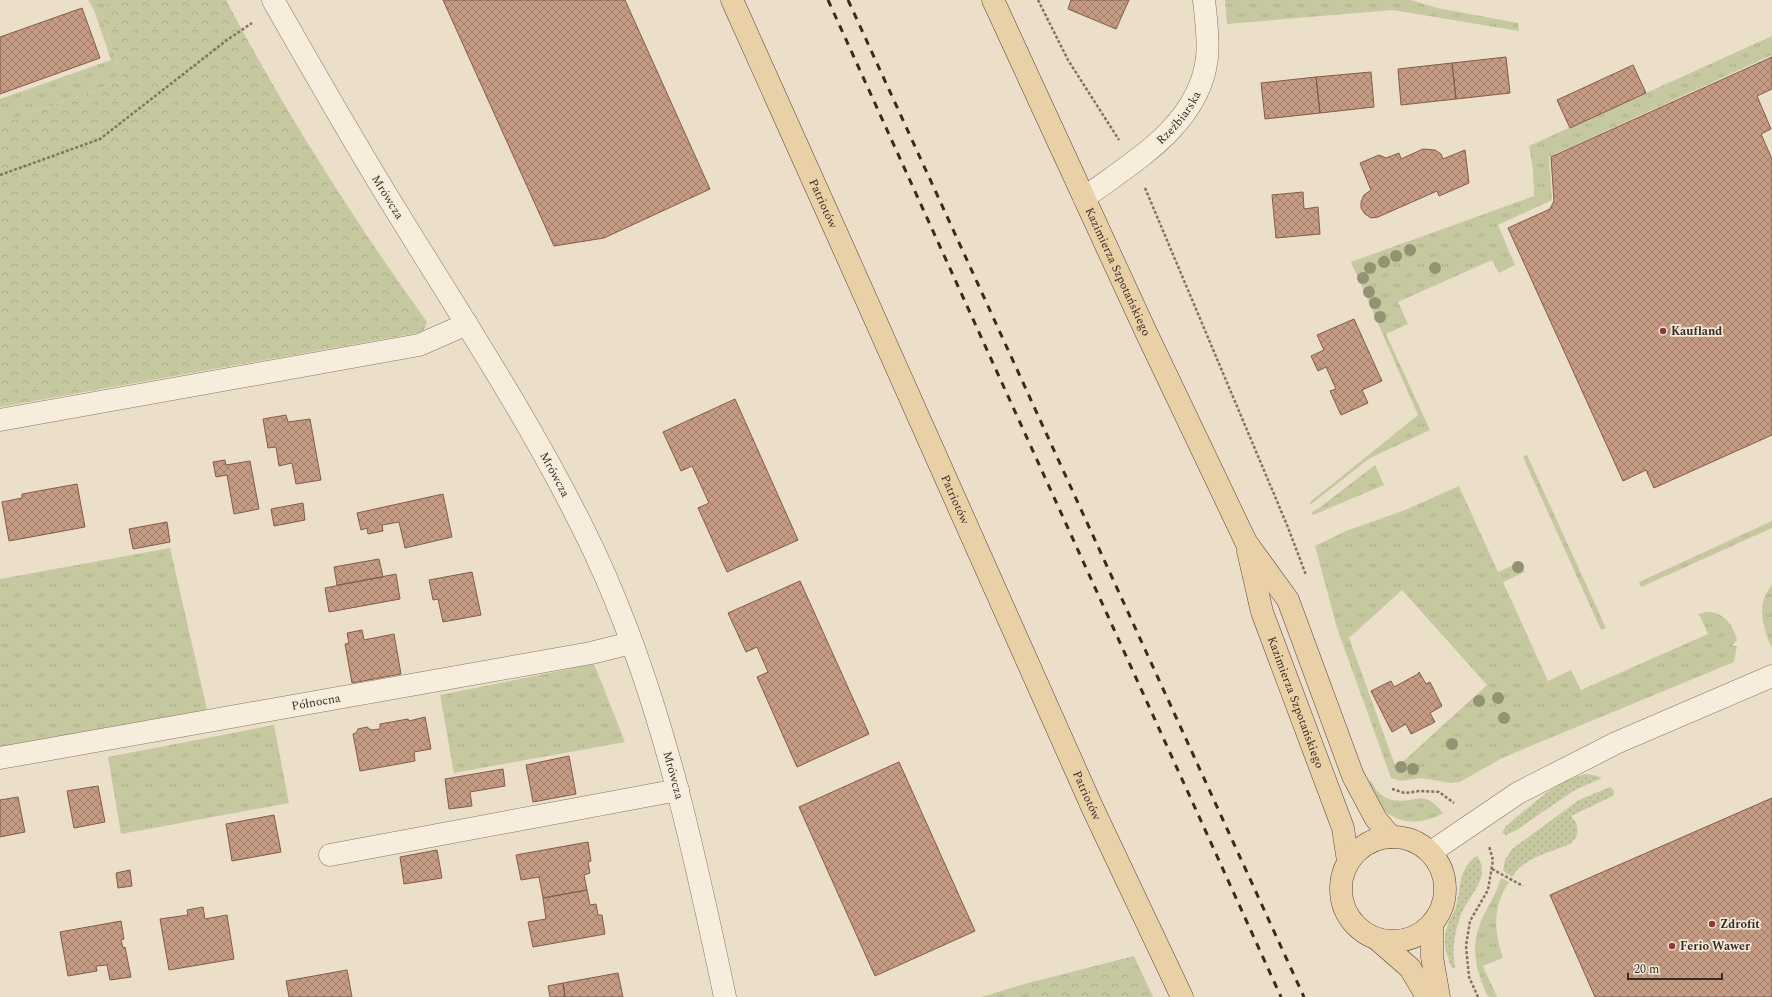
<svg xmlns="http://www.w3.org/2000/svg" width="1772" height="997" viewBox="0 0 1772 997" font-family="Spectral,serif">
<defs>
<pattern id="grass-tufts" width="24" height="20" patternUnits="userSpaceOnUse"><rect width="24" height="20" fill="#c6c99f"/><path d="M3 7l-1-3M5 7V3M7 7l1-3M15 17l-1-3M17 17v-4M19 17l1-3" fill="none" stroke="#abad89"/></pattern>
<pattern id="forest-crowns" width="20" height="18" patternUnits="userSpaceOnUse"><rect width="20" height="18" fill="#c6c99f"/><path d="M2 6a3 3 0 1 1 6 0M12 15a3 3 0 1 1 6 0" fill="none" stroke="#abad89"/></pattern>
<pattern id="garden-dots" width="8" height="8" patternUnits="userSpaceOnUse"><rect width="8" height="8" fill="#c6c99f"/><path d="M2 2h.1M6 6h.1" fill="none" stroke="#abad89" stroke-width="1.8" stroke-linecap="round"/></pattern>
<pattern id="building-cross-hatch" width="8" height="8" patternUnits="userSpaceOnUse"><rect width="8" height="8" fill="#c59b84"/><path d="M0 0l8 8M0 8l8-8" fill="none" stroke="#a17f6c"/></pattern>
</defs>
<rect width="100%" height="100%" fill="#ebdfca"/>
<path fill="url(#grass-tufts)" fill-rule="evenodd" d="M88 0H110L100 14 124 80 0 124V99L111 60 94 10Z
M1225 0H1411L1437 8 1518 23 1519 31 1393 10 1227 24Z
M1772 36V55L1549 157 1552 200 1498 225 1515 265 1499 273 1492 260 1398 302 1408 324 1386 334 1430 430 1370 458 1310 505V502L1418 415 1351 262 1534 196 1533 171 1529 146Z
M1527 455 1606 628 1601 630 1523 457Z
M1375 465 1384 485 1313 515 1312 512 1319 508Z
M1459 486 1498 572 1520 562 1525 572 1503 582 1548 681 1571 670 1581 690 1708 634 1699 614C1719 606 1733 623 1737 640L1733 644V646H1737L1734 662 1521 750 1502 758 1460 782 1451 783 1421 778 1401 781 1391 778 1337 628 1315 546 1346 531 1405 510ZM1402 590 1487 685 1396 768 1349 638Z
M1772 521V528L1641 587 1639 582Z
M170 548 208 714 0 747V579Z
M1772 585V646L1771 647C1763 625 1755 605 1772 585Z
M594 664 625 742 454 773 440 695Z
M274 725 289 803 121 834 108 757Z
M1371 781C1379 798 1391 803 1410 800 1415 799 1421 797 1426 799 1433 801 1438 807 1443 813 1425 824 1399 826 1383 809 1376 802 1372 791 1367 782Z
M1501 878 1509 882C1492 907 1494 931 1503 958L1483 966 1497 997H1488C1475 969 1469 946 1483 917 1489 904 1497 892 1501 878Z
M1028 983 1032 997H981Z"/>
<path fill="url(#forest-crowns)" d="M110 0H226C285 112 353 219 427 322L423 332 0 407V124L124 80 100 14Z
M1134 956 1153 997H1032L1028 983Z"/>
<path fill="url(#garden-dots)" d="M1585 774 1594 775 1602 778 1575 790 1515 831 1506 835 1502 833 1506 826C1530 807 1555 781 1585 774Z
M1610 787 1614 791V795L1611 797 1571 816C1579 825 1581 835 1570 844 1551 852 1523 858 1512 877L1503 871 1505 860 1512 849 1579 800Z
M1477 856C1493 877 1467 897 1460 917 1454 934 1452 950 1455 968H1452C1448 959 1444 948 1445 938 1445 927 1451 918 1455 909 1462 889 1457 869 1477 856Z"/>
<path fill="url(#building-cross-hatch)" stroke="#835c48" d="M443 0H625L710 189 604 238 554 246Z
M1071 0H1129L1116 29 1068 9Z
M82 8 100 58 0 94V37Z
M1506 57 1510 93 1456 99 1452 63Z
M1772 57V89L1757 96 1771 129 1761 134 1772 159V435L1654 488 1646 470 1623 481 1508 228 1550 209 1554 201 1551 157Z
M1452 63 1456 99 1401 105 1398 69Z
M1633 65 1646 93 1570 128 1557 100Z
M1371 72 1374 107 1320 113 1316 77Z
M1316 77 1320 113 1265 119 1261 83Z
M1423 149 1435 150 1441 154 1443 159 1465 150 1469 183 1439 196 1437 191 1378 217 1371 218 1365 214 1361 208V202L1364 195 1371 190 1360 163 1379 155 1386 158 1399 153 1401 159Z
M1303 192 1304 209 1318 207 1320 234 1276 238 1272 195Z
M1354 319 1382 381 1362 390 1368 403 1341 415 1330 391 1336 389 1326 367 1318 371 1311 356 1324 350 1317 335Z
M735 399 798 540 727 572 698 508 709 503 692 466 681 471 663 432Z
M286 415 288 422 310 419 321 480 296 484 292 463 279 466 276 447 268 448 263 419Z
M225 460 226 465 250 461 259 509 234 514 227 475 216 477 213 462Z
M77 484 85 527 9 541 2 502 22 498V494Z
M443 494 452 537 405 548 399 522 382 525 383 531 368 534 367 528 361 530 357 513Z
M303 503 305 520 274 526 271 509Z
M167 522 170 542 133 549 129 529Z
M379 559 383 577 337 585 334 567Z
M472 572 481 615 443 622 438 599 433 600 429 580Z
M396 574 400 599 329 612 325 588Z
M800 581 869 734 797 767 757 677 768 672 757 647 746 652 728 613Z
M362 630 364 640 394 634 401 674 352 683 345 644 349 643 347 633Z
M1419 672 1426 684 1430 682 1442 706 1430 713 1435 722 1411 734 1406 724 1392 732 1371 691 1391 681 1394 687 1418 674Z
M425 717 431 749 414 752 415 761 360 771 353 734 356 733 358 729 367 727 371 730 380 729V724L408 719 409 721Z
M569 756 576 794 533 802 526 765Z
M899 762 975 931 875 976 799 807Z
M503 769 505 786 470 792 472 806 449 809 445 779Z
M98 786 105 822 74 828 67 791Z
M18 797 25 832 0 837V800Z
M1772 798V997H1595L1550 895Z
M274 815 281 852 232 861 226 824Z
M588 842 591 861 588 862 590 873 584 875 587 890 543 898 539 877 521 880 516 855Z
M437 850 442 878 404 884 400 857Z
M130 870 132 886 118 888 116 873Z
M587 890 590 905 596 904 598 915H602L605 934 533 947 528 922 546 919 543 898Z
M203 907 205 919 227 915 234 959 169 970 160 919 188 915 187 910Z
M121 921 124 939 121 940 123 948 125 947 131 977 110 980 107 965 96 966 97 971 68 976 60 932Z
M347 970 352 997H289L286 981Z
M618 973 623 997H565L563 983Z
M563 983 565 997H550L548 986Z"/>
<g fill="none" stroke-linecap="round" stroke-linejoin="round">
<g stroke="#867260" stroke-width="23">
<g id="minor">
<path id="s1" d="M273 0C315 74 357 148 402 220 469 329 539 435 594 551 660 692 693 846 725 997"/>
<path id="s2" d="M1084 198C1134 161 1199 125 1207 58 1209 39 1206 19 1204 0"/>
<path d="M0 420 419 345 467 324"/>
<path id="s3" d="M0 758 591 653 631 643"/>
<path d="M1431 852 1518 793 1616 743 1772 676"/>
<path d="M330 855 678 790"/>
</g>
</g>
<g stroke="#554134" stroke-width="23">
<g id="major">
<path id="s4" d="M732 0 842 245 1093 809 1182 997"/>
<path id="s5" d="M993 0 1145 330 1246 542 1288 600 1353 776 1376 819 1391 837"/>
<path id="s6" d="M1248 551 1262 612 1343 828 1348 861"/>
<circle cx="1393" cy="889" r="52"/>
<path d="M1432 926V957L1439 997"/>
<path d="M1378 940 1410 968 1427 997"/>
</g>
</g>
<path stroke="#867260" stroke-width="2.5" stroke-dasharray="3 2" stroke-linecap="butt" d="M1038 0 1068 60 1119 140
M0 175 100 139 227 40 252 23
M1145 188 1287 525 1306 575
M1392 789 1405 793 1420 791 1439 792 1454 803
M1492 869 1523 886
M1478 997 1469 977 1466 946 1470 921 1488 890 1493 860 1489 846"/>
<use href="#minor" stroke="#f6eddd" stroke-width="22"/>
<use href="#major" stroke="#ead0a7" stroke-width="22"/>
<path stroke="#382b22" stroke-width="3" stroke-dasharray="7 7" stroke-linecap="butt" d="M828 0 1281 997
M848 0 1304 997"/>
</g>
<g fill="#939273">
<circle cx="1410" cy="250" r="6"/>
<circle cx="1396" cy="256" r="6"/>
<circle cx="1384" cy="262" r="6"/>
<circle cx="1370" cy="268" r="6"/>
<circle cx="1435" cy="268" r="6"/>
<circle cx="1363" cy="278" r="6"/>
<circle cx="1369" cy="292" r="6"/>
<circle cx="1375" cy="303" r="6"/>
<circle cx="1380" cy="317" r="6"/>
<circle cx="1518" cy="567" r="6"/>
<circle cx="1498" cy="698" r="6"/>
<circle cx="1479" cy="701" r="6"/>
<circle cx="1504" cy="718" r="6"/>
<circle cx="1452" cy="744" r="6"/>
<circle cx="1401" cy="767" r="6"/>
<circle cx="1413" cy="769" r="6"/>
</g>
<g fill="#90363c" stroke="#f3ead9" stroke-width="1.5">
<circle cx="1663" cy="331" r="4"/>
<circle cx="1712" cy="924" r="4"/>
<circle cx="1672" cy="946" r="4"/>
</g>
<g text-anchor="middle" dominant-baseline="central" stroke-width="3.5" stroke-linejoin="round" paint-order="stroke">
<g font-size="12" fill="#382b22" stroke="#f3ead9">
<text stroke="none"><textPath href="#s2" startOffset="125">Rzeźbiarska</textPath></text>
<text stroke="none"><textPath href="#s1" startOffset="228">Mrówcza</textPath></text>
<text stroke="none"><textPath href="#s4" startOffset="223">Patriotów</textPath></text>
<text stroke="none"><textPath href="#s5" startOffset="299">Kazimierza Szpotańskiego</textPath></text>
<text stroke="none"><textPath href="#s1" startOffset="552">Mrówcza</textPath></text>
<text stroke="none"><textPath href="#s4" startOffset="547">Patriotów</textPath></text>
<text stroke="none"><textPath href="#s3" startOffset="321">Północna</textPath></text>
<text stroke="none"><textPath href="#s6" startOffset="159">Kazimierza Szpotańskiego</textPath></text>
<text stroke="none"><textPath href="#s1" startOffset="876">Mrówcza</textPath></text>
<text stroke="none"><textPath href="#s4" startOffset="871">Patriotów</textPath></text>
</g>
<g font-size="12" font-weight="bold" fill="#382b22" stroke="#f3ead9" text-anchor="start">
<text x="1671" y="331">Kaufland</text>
<text x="1720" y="924">Zdrofit</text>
<text x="1680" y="946">Ferio Wawer</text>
</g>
</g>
<path d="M1628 973v6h94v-6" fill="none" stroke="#382b22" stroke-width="2"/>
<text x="1634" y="973" font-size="12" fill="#382b22" stroke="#f3ead9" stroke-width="3" paint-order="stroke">20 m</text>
</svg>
